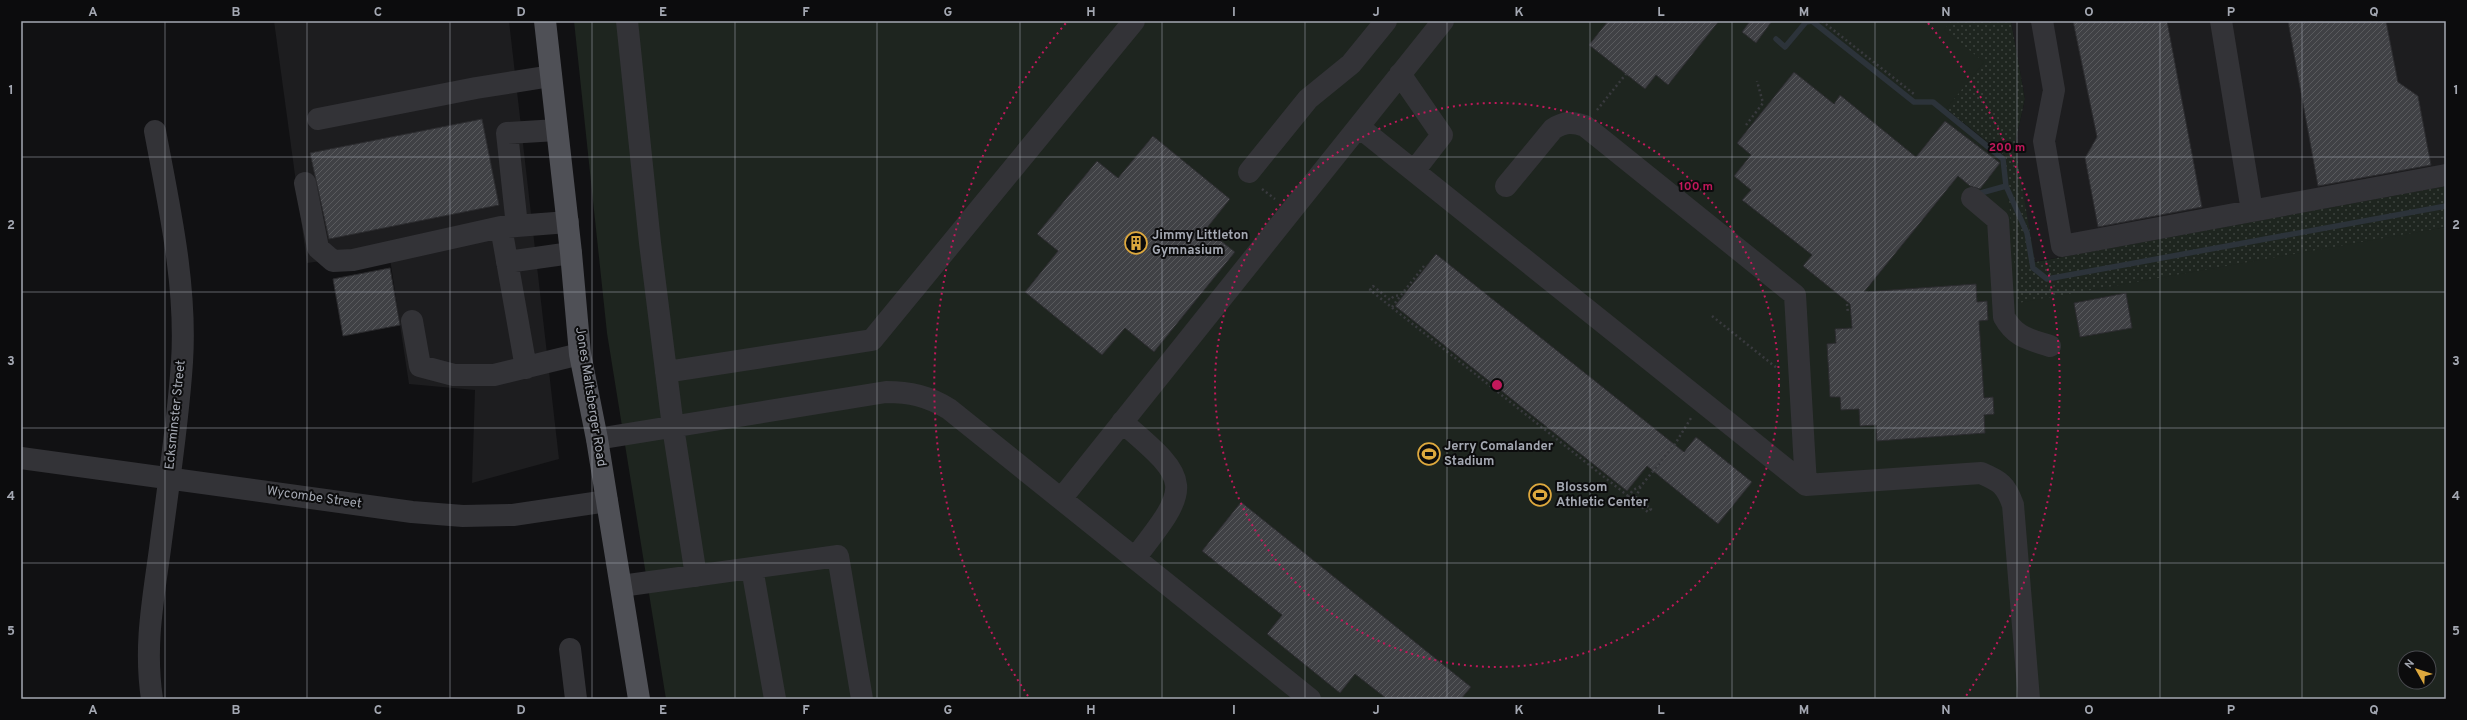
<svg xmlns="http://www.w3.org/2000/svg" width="2467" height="720" viewBox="0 0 2467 720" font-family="Overpass,sans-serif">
<defs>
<pattern id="grass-dots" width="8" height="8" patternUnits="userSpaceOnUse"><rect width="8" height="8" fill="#1e251f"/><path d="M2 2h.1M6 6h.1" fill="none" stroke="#3c423d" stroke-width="1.8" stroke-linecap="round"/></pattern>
<pattern id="building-hatch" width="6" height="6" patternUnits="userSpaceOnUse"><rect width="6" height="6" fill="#404145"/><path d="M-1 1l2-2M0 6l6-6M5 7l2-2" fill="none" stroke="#595a5d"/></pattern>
</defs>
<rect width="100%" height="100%" fill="#111113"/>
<path fill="#1d1d1f" d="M274 21H509L559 459 472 483 475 390 409 384 389 252 307 263Z
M2011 21H2446V186L2034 262 2015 144 2025 99Z"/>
<path fill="url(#grass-dots)" d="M1950 21H2011L2025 99 2015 144 2035 262 2446 186V227L2017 318 2005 156 1945 108 1942 31Z"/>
<path fill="#1e251f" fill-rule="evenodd" d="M574 21H1951L1944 30 1984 62 1946 109 2005 156 2018 303 2446 227V699H666L607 333ZM2405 658H2429V682H2405Z"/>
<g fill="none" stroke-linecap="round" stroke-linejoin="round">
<path stroke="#2c333a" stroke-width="5.5" d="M1776 39 1785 47 1806 22 1812 21 1914 102H1933L2003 159 2006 186 2027 233 2033 268 2047 279 2446 206
M1977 194 2006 186"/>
</g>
<path fill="url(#building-hatch)" stroke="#2b2b2e" d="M1608 21H1719L1668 85 1656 75 1645 89 1589 45Z
M1750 21H1772L1756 43 1742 32Z
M2073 21H2167L2202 207 2098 227 2085 158 2097 137Z
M2288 21H2386L2398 82 2418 96 2431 165 2318 186Z
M1794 72 1834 104 1840 95 1916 157 1945 121 2000 163 1980 189 1970 186 1958 176 1864 292 1976 284 1977 302 1987 301 1988 320 1979 321 1984 398 1993 397 1994 414 1984 415 1985 433 1877 441 1876 425 1860 426 1859 409 1841 410 1840 397H1830L1827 344 1836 343 1835 329 1852 328 1850 304 1803 266 1812 255 1742 200 1751 190 1734 176 1751 155 1737 143Z
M482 119 499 205 329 239 310 153Z
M1153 136 1230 199 1206 229 1235 252 1154 352 1125 328 1102 355 1025 292 1058 251 1037 234 1097 161 1118 178Z
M1436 254 1684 452 1696 437 1752 482 1718 524 1647 466 1627 491 1395 306Z
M390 268 400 325 343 336 333 279Z
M2126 293 2132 328 2080 337 2074 303Z
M1241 502 1471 687 1461 699H1387L1355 674 1340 693 1267 634 1282 615 1202 551Z"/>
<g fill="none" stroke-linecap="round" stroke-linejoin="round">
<path stroke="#393a3e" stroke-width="2.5" stroke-dasharray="2 3" stroke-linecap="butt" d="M1822 21 1914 94
M1597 110 1626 74
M1746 125 1763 103 1757 81
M1262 189 1275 199
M1424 266 1401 295 1394 296 1390 300 1373 286 1370 290 1648 512 1651 509 1636 497 1641 486
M1847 304 1848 313
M1392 307 1401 295
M1712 316 1778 369
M1628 497 1633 490 1641 486 1675 444 1691 418"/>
<path stroke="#333337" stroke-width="22" d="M627 21 650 243 673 427 696 576
M2042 21 2054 90 2044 141 2062 246 2446 175
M2221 21 2252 211
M1400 74 1442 135 1414 171
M318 119 476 88 551 76
M1359 127 1806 485 1981 473C2000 481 2006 485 2013 505L2029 699
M1249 172 1308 99 1351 64 1386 21
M305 183 318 248 333 261 353 260 501 227 526 368
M1506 186 1553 129C1564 122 1572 121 1585 126L1795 295 1806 485
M1972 198 1998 220 2004 317C2016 338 2029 339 2050 346
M517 226 507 133 557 130
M503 227 568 222
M507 262 571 253
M412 321 420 366 454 375H494L580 354
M666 372 872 340 1134 21
M1122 422C1193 482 1191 486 1135 558
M597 439 886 392C910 392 928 396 949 409L1310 699
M21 458 412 512 463 516 513 515 607 501
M1061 499 1443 21
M752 568 775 699
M621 586 838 556 862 699
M570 649 576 699
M152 699C144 646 153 601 160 549 168 487 178 424 182 362 187 285 169 206 155 131"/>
<path stroke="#4f5056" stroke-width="22" d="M545 21 571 253 580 354 597 439 639 699"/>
</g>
<path fill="none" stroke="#a4a8b2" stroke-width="1" stroke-opacity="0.55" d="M165 21V699M307 21V699M450 21V699M592 21V699M735 21V699M877 21V699M1020 21V699M1162 21V699M1305 21V699M1447 21V699M1590 21V699M1732 21V699M1875 21V699M2017 21V699M2160 21V699M2302 21V699M21 157H2446M21 292H2446M21 428H2446M21 563H2446"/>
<g fill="none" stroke="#c2185b" stroke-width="2" stroke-dasharray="2 4">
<circle cx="1497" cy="385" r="282"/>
<path d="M1028 696A563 563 0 0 1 1066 23M1928 23A563 563 0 0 1 1966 696"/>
</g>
<defs>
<g id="building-ring" transform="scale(1.15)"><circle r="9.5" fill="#0c0c0d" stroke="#dea93e" stroke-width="1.5"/><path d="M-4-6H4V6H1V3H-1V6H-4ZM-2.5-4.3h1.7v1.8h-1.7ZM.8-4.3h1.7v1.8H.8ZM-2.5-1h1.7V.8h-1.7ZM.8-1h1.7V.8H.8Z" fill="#dea93e"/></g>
<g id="stadium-ring" transform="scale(1.15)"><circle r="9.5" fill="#0c0c0d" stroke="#dea93e" stroke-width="1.5"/><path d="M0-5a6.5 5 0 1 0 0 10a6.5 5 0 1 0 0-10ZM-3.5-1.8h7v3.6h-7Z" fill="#dea93e"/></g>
</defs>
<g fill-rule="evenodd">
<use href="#building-ring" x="1136" y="243"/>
<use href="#stadium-ring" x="1429" y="454"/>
<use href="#stadium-ring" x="1540" y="495"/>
</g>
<g text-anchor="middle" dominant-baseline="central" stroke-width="4" stroke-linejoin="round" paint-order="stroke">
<g font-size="13" font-weight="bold" fill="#a4a8b2" stroke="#0c0c0d" text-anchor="start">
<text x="1152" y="236">Jimmy Littleton<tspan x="1152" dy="15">Gymnasium</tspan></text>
<text x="1444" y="447">Jerry Comalander<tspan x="1444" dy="15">Stadium</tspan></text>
<text x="1556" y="488">Blossom<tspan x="1556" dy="15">Athletic Center</tspan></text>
</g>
<g font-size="13" fill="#a4a8b2" stroke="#0c0c0d">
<text transform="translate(590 397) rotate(81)">Jones Maltsberger Road</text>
<text transform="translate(176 415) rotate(-84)">Ecksminster Street</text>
<text transform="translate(314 498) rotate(8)">Wycombe Street</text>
</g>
</g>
<circle cx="1497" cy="385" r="6" fill="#c2185b" stroke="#0c0c0d" stroke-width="2"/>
<g font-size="12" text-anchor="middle" font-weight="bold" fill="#c2185b" stroke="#0c0c0d" stroke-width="4" stroke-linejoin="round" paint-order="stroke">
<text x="2007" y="151">200 m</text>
<text x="1696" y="190">100 m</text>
</g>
<rect width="2467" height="720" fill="none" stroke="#0c0c0d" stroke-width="44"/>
<g transform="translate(2417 670) rotate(309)"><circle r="19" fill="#0c0c0d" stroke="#494a4f"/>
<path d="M0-3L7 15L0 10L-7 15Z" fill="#dea93e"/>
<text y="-6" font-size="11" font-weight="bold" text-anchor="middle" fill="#a4a8b2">N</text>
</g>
<rect x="22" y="22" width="2423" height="676" fill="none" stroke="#a4a8b2" stroke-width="1.5"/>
<g font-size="13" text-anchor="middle" font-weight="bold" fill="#a4a8b2">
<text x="93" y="16">A</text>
<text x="236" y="16">B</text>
<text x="378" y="16">C</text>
<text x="521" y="16">D</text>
<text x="663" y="16">E</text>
<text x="806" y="16">F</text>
<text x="948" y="16">G</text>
<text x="1091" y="16">H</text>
<text x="1234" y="16">I</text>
<text x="1376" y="16">J</text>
<text x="1519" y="16">K</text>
<text x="1661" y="16">L</text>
<text x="1804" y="16">M</text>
<text x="1946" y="16">N</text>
<text x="2089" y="16">O</text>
<text x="2231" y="16">P</text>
<text x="2374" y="16">Q</text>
<text x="11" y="94">1</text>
<text x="2456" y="94">1</text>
<text x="11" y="229">2</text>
<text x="2456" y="229">2</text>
<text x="11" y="365">3</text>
<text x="2456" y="365">3</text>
<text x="11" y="500">4</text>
<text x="2456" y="500">4</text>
<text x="11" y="635">5</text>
<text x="2456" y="635">5</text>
<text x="93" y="714">A</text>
<text x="236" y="714">B</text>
<text x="378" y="714">C</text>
<text x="521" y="714">D</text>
<text x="663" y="714">E</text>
<text x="806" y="714">F</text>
<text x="948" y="714">G</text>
<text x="1091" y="714">H</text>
<text x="1234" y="714">I</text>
<text x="1376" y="714">J</text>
<text x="1519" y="714">K</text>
<text x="1661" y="714">L</text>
<text x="1804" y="714">M</text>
<text x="1946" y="714">N</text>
<text x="2089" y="714">O</text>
<text x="2231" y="714">P</text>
<text x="2374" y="714">Q</text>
</g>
</svg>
